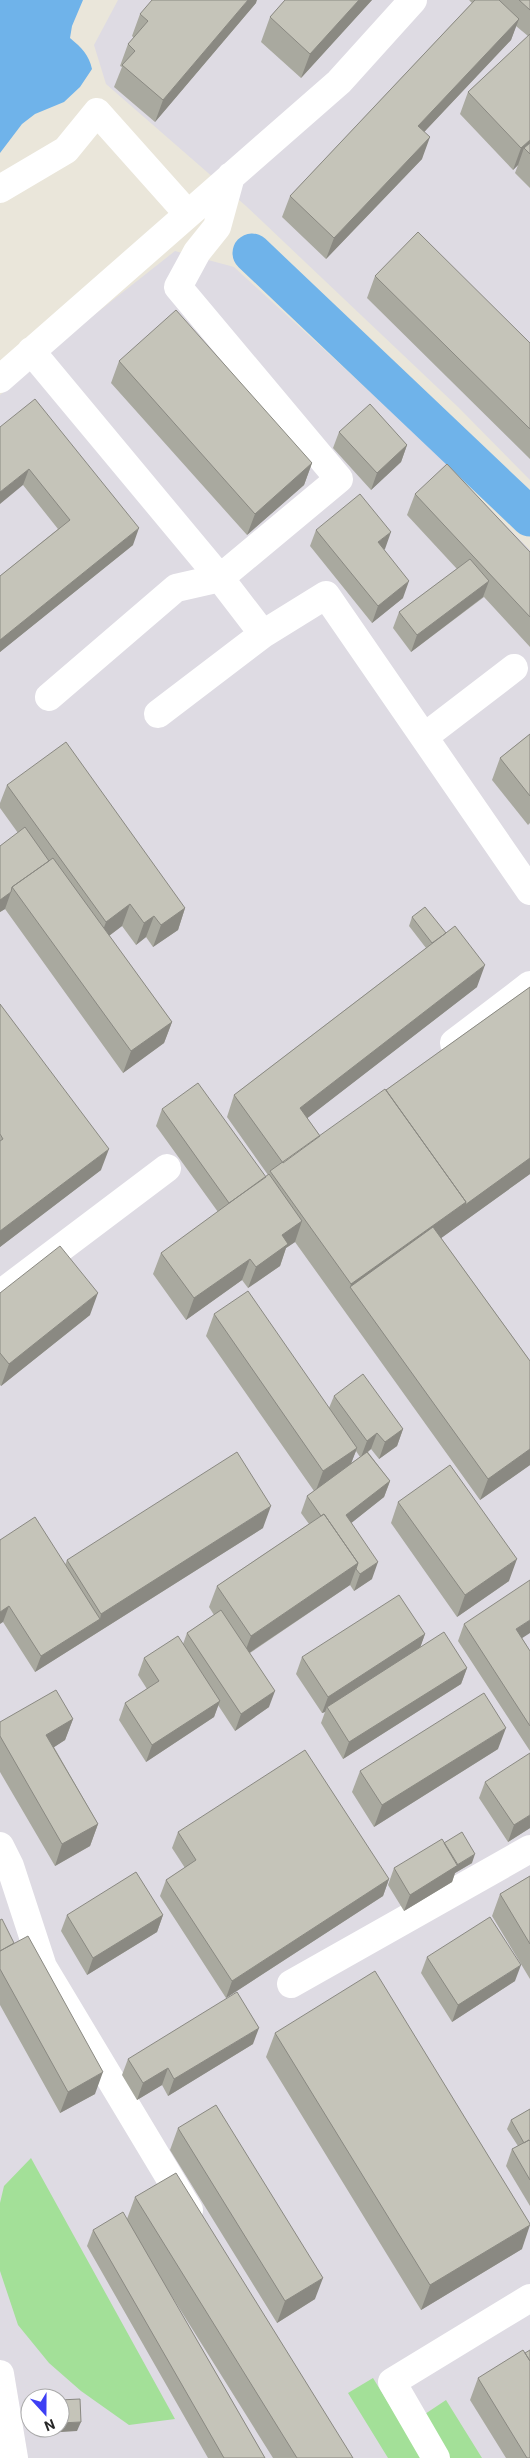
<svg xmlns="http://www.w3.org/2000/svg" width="530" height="2458" viewBox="0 0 530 2458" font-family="Roboto,sans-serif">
<rect width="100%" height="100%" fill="#eae6da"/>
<path fill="#dedbe3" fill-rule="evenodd" d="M118 0H530V480L458 407 246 206 106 84 94 45Z
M175 251 234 267 426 443 530 550V2458H0V395L61 341ZM30 2398H60V2428H30Z"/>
<path fill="#a3e098" d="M31 2158 175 2419 129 2425 81 2391 49 2363 18 2325 0 2271V2203L4 2186Z
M373 2378 422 2458H388L348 2393Z
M446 2400 482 2458H448L422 2416Z"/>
<path fill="#6fb3ea" d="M0 0H83L72 26 70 38C82 48 89 55 92 69L80 87 64 102 35 114 22 124 0 153Z"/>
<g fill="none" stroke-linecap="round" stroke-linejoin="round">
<path stroke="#6fb3ea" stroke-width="39" d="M252 253 530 517"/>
<path stroke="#fff" stroke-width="28" d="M0 189 66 150 97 112 188 214
M31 351 220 578 263 634
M0 379 339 82 413 0
M49 697 176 588 220 578 339 479 178 287 197 252 217 227 231 176
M158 714 263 634 326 595 530 891
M424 737 514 668
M454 1043 530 985
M0 1294 167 1168
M0 1846 10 1866 43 1967 189 2210
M291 1984 530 1849
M0 2374 14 2458
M436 2458 392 2382 530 2298"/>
</g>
<path fill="#a9a99f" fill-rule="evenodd" d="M285 0H372L301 78 261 42 270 17Z
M469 0H530V188L515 173 518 165 513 170 460 114 468 92 528 36 516 26 511 40 424 132 422 159 326 259 282 217 290 196 472 3Z
M256 3 155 122 114 87 122 67 120 66 128 44 134 38 132 36 140 14Z
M375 276 530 343V459L367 298Z
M119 361 312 463 304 485 247 535 111 383Z
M0 427 133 545 0 652V576L58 529 23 485Z
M339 432 407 445 401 462 371 490 333 448Z
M415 494 530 552V647L484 597 411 652 393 628 399 612 457 569 407 515Z
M316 530 385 549H384L403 598 372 623 310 546Z
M530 734V823L528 825 492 780 500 758Z
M7 785 185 908 178 930 153 947 146 937 136 945 122 926 109 936 172 1022 164 1043 123 1073 5 909 0 912V846L18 833 0 808V803Z
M412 917 477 987 307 1118 320 1136 386 1090 530 987V1174L441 1238 530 1361V1465L480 1500 295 1242 286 1248 280 1266 248 1288 242 1280 186 1320 153 1274 161 1253 218 1212 156 1126 162 1109 266 1177 268 1175 227 1117 234 1095 426 948 409 926Z
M0 1004 101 1170 0 1247Z
M0 1293 90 1315 1 1386 0 1385Z
M214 1314 329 1408 334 1396 403 1429 397 1446 379 1459 371 1449 368 1452 390 1481 384 1497 351 1523 372 1579 354 1591 350 1585 250 1653 269 1707 235 1731 218 1705 214 1717 146 1762 119 1720 125 1703 147 1689 138 1675 144 1658 183 1644 187 1633 214 1615 209 1607 217 1586 309 1524 301 1513 307 1496 314 1491 206 1336ZM356 1451 360 1457 351 1463Z
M398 1502 509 1581 457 1617 391 1523Z
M263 1528 35 1672 3 1622 0 1540 65 1565 67 1560Z
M464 1624 522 1638 530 1651V1751L458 1641Z
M425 1634 420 1647 467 1668 461 1684 343 1759 321 1723 325 1712 322 1713 296 1674 302 1657Z
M73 1719 65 1740 54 1747 98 1824 90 1846 55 1866 0 1772V1722Z
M498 1749 374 1827 352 1792 360 1771Z
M485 1782 530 1828 508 1842 479 1798Z
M178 1832 389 1879 383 1896 226 1998 160 1896 166 1880 185 1868 172 1848Z
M444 1843 472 1863 455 1873 452 1882 404 1911 388 1885 394 1868Z
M530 1876V1979L492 1916 500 1894Z
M67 1915H163L157 1932 87 1975 61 1931Z
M0 1920 95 2094 60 2113 0 2005Z
M427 1957 515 1981 452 2022 421 1973Z
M275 2033 522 2249 421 2310 266 2057Z
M253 2044 168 2096 162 2085 137 2100 122 2075 128 2059Z
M530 2109V2206L506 2166 512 2149 518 2146 507 2129 511 2120Z
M178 2128 315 2299 277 2323 170 2150Z
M135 2197 353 2458H273L166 2287 265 2458H208L87 2246 93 2230 127 2219Z
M525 2353 530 2458H506L470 2400 478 2378Z"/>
<path fill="#8a8982" d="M248 0H257L256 3 155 122 163 100Z
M359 0H372L301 78 310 54Z
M519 19 511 40 410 147 418 126Z
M430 137 422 159 326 259 334 238Z
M530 140V154L524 148 518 165 513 170 521 148Z
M407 445 401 462 371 490 377 473Z
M312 463 304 485 247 535 255 514Z
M29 469 23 485 0 504V492Z
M139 528 133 545 0 652V640Z
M391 532 385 549 372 559 378 542Z
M409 581 403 598 372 623 378 606Z
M489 581 483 597 411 652 417 635Z
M11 892 5 909 0 912V900Z
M130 904 122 926 98 944 106 922Z
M185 908 178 930 153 947 161 925Z
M154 916 146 937 136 945 144 923Z
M485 965 477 987 292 1130 300 1108Z
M172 1022 164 1043 123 1073 131 1051Z
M109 1149 101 1170 0 1247V1231Z
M530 1158V1174L358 1298 350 1287 351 1284 466 1202Z
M302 1221 295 1242 286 1248 280 1266 248 1288 256 1267 282 1235Z
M250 1259 242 1280 186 1320 194 1298Z
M98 1293 90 1315 1 1386 9 1364Z
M403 1429 397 1446 379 1459 385 1442Z
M377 1433 371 1449 361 1457 367 1441Z
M357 1448 349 1469 315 1493 323 1471Z
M530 1449V1465L480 1500 488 1479Z
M390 1481 384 1497 340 1532 346 1515Z
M271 1506 263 1528 35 1672 41 1656 100 1619 101 1614Z
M517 1559 509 1581 457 1617 465 1595Z
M378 1562 372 1579 354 1591 360 1574Z
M358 1563 350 1585 243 1657 251 1636Z
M9 1606 3 1622 0 1624V1612Z
M530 1620V1633L510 1646 516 1629Z
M425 1634 419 1651 327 1707 325 1712 322 1713 328 1697Z
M467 1668 461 1684 343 1759 349 1742Z
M275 1691 269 1707 235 1731 241 1714Z
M220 1701 214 1717 146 1762 152 1745Z
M73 1719 65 1740 39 1757 46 1735Z
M506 1728 498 1749 374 1827 382 1805Z
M530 1815V1828L508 1842 514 1825Z
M98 1824 90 1846 55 1866 62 1844Z
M475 1854 472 1863 455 1873 452 1882 404 1911 410 1895Z
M389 1879 383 1896 226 1998 232 1981Z
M163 1915 157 1932 87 1975 93 1958Z
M521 1965 515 1981 452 2022 458 2005Z
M259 2028 253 2044 168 2096 174 2079Z
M168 2068 162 2085 137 2100 143 2083Z
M103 2072 95 2094 60 2113 68 2092Z
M530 2225 522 2249 421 2310 430 2285Z
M323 2278 315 2299 277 2323 285 2301Z
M81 2422 77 2431 46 2433 48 2428H60V2423Z"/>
<path fill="#c5c4b9" stroke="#8a8982" d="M152 0H248L163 100 122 65 135 51 128 44 148 21 140 14Z
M285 0H359L310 54 270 17Z
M475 0H499L519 19 418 126 430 137 334 238 290 196Z
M519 0H530V10Z
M530 34V140L521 148 468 92Z
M530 143V154L524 148Z
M418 232 530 343V429L375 276Z
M176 310 312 463 255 514 119 361Z
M35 399 139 528 0 640V576L70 520 29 469 0 492V427Z
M370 404 407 445 377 473 339 432Z
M447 464 530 552V617L415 494Z
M360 494 391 532 378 542 409 581 378 606 316 530Z
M470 559 489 581 417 635 399 612Z
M530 734V796L500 758Z
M66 742 185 908 161 925 154 916 144 923 130 904 106 922 7 785Z
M25 827 49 861 12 887 11 892 0 900V846Z
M53 858 172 1022 131 1051 12 887Z
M425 907 446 933 432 943 412 917Z
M455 926 485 965 300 1108 320 1136 283 1163 234 1095Z
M530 987V1158L465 1205 466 1202 386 1090Z
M0 1004 109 1149 0 1231V1141L3 1139 0 1134Z
M198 1083 266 1177 229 1203 162 1109Z
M385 1089 466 1202 351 1284 270 1171Z
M269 1174 302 1221 282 1235 288 1244 256 1267 250 1259 194 1298 161 1253Z
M433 1227 530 1361V1449L488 1479 350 1287Z
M60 1246 98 1293 9 1364 0 1353V1293Z
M248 1291 357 1448 323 1471 214 1314Z
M363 1374 403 1429 385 1442 377 1433 367 1441 334 1396Z
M237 1452 271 1506 101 1614 67 1560Z
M367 1452 390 1481 346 1515 378 1562 360 1574 356 1569 358 1563 324 1514 321 1516 307 1496Z
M450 1465 517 1559 465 1595 398 1502Z
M324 1514 358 1563 251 1636 217 1586Z
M35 1517 100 1619 41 1656 9 1606 0 1612V1540Z
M530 1580V1620L516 1629 530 1651V1726L464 1624Z
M399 1595 425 1634 328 1697 302 1657Z
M221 1610 275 1691 241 1714 187 1633Z
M444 1632 467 1668 349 1742 327 1707Z
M178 1636 220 1701 152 1745 125 1703 159 1681 144 1658Z
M56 1690 73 1719 46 1735 98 1824 62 1844 0 1736V1722Z
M484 1693 506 1728 382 1805 360 1771Z
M305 1750 389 1879 232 1981 166 1880 196 1860 178 1832Z
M530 1753V1815L514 1825 485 1782Z
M462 1832 475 1854 457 1865 444 1843Z
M442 1839 458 1865 410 1895 394 1868Z
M136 1872 163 1915 93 1958 67 1915Z
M530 1876V1944L500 1894Z
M490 1917 521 1965 458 2005 427 1957Z
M2 1919 14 1943 0 1951V1920Z
M28 1936 103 2072 68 2092 0 1969V1951Z
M375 1971 530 2224V2225L430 2285 275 2033Z
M237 1992 259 2028 174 2079 168 2068 143 2083 128 2059Z
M216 2105 323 2278 285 2301 178 2128Z
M530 2109V2141L529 2140 524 2143 511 2120Z
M529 2140 530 2141V2180L512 2149Z
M176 2173 353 2458H297L135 2197Z
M123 2212 265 2458H224L93 2230Z
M523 2350 530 2361V2458H527L478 2378Z
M530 2350V2361L525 2353Z
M80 2399 81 2422 60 2423V2400Z"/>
<g transform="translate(45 2413) rotate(159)"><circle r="24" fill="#ffffff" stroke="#a9a9a9"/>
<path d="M0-4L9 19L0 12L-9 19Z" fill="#3e3ff4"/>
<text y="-8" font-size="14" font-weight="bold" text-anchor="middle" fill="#282828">N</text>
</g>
</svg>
